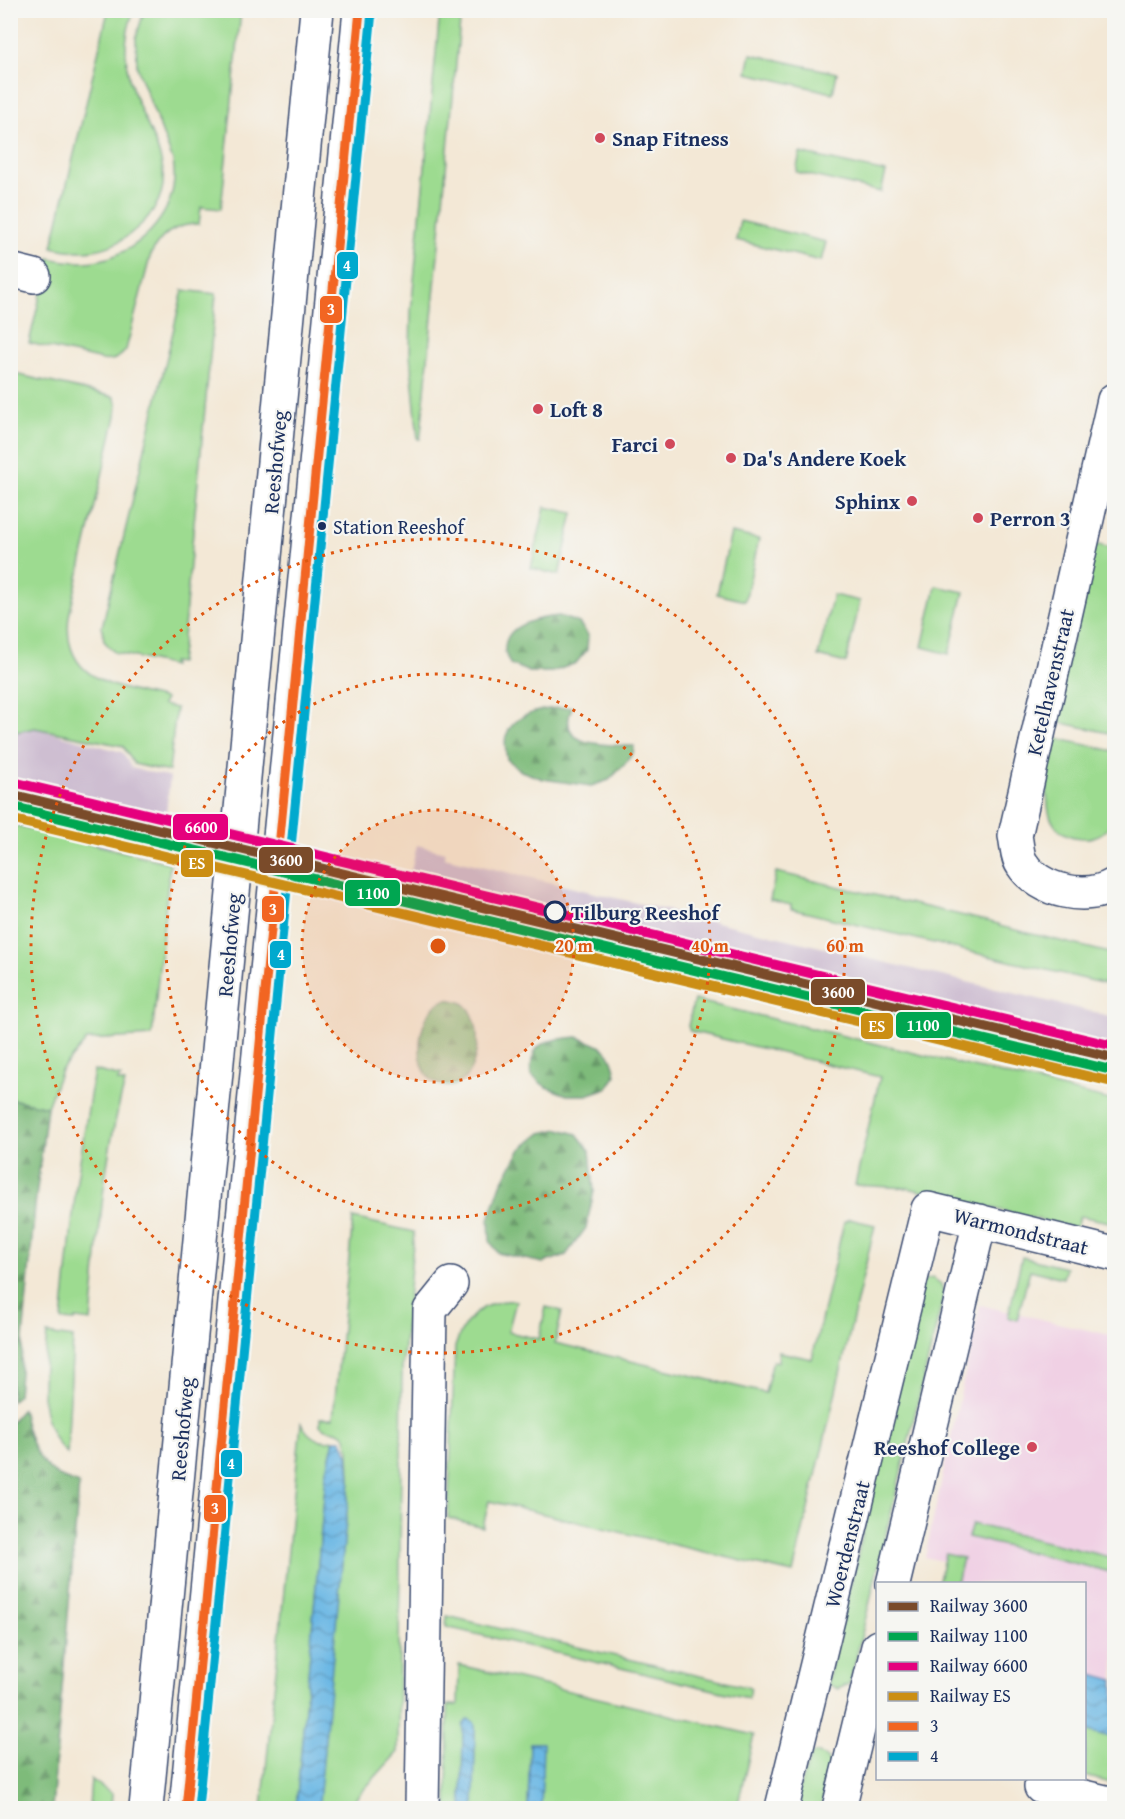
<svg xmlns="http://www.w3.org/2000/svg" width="1125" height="1819" viewBox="0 0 1125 1819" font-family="'Gentium Book Plus',serif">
<defs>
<pattern id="forest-firs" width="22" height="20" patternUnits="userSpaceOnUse" patternTransform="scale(1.5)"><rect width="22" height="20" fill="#7ebb7a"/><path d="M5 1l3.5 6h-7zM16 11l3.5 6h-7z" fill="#669867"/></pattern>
<pattern id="water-waves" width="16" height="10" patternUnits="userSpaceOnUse" patternTransform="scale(1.5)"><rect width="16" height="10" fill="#6bb7e4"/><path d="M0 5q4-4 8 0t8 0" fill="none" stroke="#5795bc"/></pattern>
</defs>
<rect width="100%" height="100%" fill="#f6f6f2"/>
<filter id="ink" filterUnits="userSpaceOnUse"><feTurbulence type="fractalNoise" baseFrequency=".0167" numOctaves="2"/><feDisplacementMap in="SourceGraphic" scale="12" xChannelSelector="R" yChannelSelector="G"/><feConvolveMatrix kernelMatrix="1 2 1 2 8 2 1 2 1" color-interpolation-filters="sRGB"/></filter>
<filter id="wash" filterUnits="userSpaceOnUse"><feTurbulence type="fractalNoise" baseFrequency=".008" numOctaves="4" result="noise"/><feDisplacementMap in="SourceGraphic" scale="24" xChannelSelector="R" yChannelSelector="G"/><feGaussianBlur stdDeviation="1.35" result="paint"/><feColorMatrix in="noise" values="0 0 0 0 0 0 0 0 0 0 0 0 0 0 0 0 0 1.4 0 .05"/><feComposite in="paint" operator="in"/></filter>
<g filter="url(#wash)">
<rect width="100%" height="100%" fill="#f3e8d6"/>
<path fill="#f0d0e4" d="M980 1305 1114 1336V1710L1085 1702 1084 1584 948 1583 952 1563 925 1557Z"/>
<path fill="#cebed1" d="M35 728 122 752 132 768 170 777 161 858 113 846 96 856 11 837V733Z
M417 845 445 852 444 857 1114 1017V1071L433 907 431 912 403 905Z"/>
<path fill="#9ddb90" stroke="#5c8577" stroke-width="1.5" d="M108 11H134C125 32 124 55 129 78 145 138 197 182 130 234 107 253 79 254 52 247Z
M144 11H241L221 209 201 207 199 224C175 224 159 235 150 257L126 350C120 358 113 362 102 360L29 343 49 258C66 262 83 264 100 260 145 250 181 207 173 161L137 67 136 38Z
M440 11H461L421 434 420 439H418L410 354 411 311Z
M751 54 837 73 833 93 747 73Z
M800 153 886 172 881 192 796 172Z
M740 221 826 242 821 261 736 240Z
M183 290 216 294 182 648 180 663 172 662 173 666 114 652 104 641 102 627Z
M11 373 114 397 117 405 116 416 69 616C61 681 116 687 165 699L162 705 176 708 169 771H165L134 764 123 746 35 728 11 733Z
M545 507 573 513 559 575 531 568Z
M731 533 759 539 745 601 717 594Z
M1095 544 1114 549V734L1053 721Z
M936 586 964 592 949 654 922 647Z
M833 595 860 601 846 663 818 656Z
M1050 737 1114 751C1114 767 1118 804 1114 816 1106 847 1059 844 1050 816 1044 797 1049 757 1050 737Z
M11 824 170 863 152 1036 87 1040 61 1070 47 1107 11 1099Z
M776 872 999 924V926L1114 954V986L791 909V905L770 900Z
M694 1000 1114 1101V1223L1080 1216 1076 1227 1074 1228 908 1188 855 1185 880 1077 690 1031 688 1026Z
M94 1070 121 1077 117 1081 125 1083C102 1160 99 1241 91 1321L76 1319 75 1321 62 1320 76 1186Z
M353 1218 414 1232 402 1368 398 1752 347 1808H317L350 1480 349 1449 346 1437C338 1428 327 1433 320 1425V1418H333Z
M849 1219 875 1225 793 1573 489 1501 483 1527 448 1518 455 1347C463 1319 485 1298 516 1301L508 1332 539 1339 546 1307 562 1311 555 1343 765 1393 773 1361 778 1362 779 1352 812 1359 844 1222Z
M1022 1257 1066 1268 1063 1278 1030 1270 1017 1320 1008 1317Z
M933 1278 941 1284 944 1294 851 1679 849 1684 838 1689 827 1684 923 1280Z
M47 1334 73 1338 67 1454C34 1421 43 1377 47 1334Z
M301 1423C309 1437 318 1443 334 1440L326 1475 296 1808H262Z
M972 1524 1114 1558V1573L968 1537Z
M945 1554 963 1558 957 1583H938Z
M447 1616 751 1688 748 1698 446 1627Z
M459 1665 754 1735 737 1808H541L542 1743H530L528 1808H474L475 1726 463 1725 462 1808H447L448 1705H458Z
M1085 1730 1114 1738V1784L1085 1776Z
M816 1753C826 1756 830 1759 830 1769L821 1808H792L811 1755Z
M91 1779 112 1794 111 1808H89Z"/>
<path fill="url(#forest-firs)" stroke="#4c756c" stroke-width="1.5" d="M559 616 579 623 588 635 587 650 576 663 552 672H529L510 664C508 660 505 654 505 650 504 623 540 618 559 616Z
M572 707C554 750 610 744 634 746L633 753 624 765 609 780 591 786 543 779 521 771 507 759C506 753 504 742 506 736 515 710 550 708 572 707Z
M447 999C451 1000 457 1001 461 1002 488 1015 480 1090 446 1086 411 1082 415 1024 435 1006 438 1003 443 1001 447 999Z
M577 1037C602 1046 611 1047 616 1075L607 1088 587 1095H567L546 1087 531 1075C530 1040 547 1040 577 1037Z
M11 1099 47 1107 35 1206 18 1395 11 1401Z
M559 1129 577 1134 590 1151 594 1191 586 1228 566 1255 543 1263 498 1253 490 1241 489 1219 501 1184 521 1149 541 1133Z
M22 1409C27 1433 35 1461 57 1475 63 1479 72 1481 79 1484L52 1808H11L10 1423Z"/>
<path fill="url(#water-waves)" stroke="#4373a1" stroke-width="1.5" d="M334 1440H342L348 1455 350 1480 319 1802 317 1808H296L326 1475Z
M1085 1672 1114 1680V1738L1085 1730Z
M468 1719 474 1722 475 1726 474 1808H462L463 1725Z
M530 1743H543L541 1808H528Z"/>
</g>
<g filter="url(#ink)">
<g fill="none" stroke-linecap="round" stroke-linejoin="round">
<g stroke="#3b4b70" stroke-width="36">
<path id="minor" d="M10 270 34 276
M1114 400 1015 836C1017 844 1017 857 1022 864 1040 892 1087 901 1114 885
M893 1584 980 1221
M1041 1787 1114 1804
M146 1808 317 10
M186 1808 360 10
M422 1808 430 1310 451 1284
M782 1808 928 1209 1114 1254
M839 1808 878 1647"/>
</g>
<use href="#minor" stroke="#fff" stroke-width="33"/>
<g stroke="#f6f6f2" stroke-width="14">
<path id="bus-1" d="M186 1808 360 10"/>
</g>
<g stroke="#f6f6f2" stroke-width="14">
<path id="bus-2" d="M198 1808 372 11"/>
</g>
<use href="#bus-1" stroke="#f26522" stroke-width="9"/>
<use href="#bus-2" stroke="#00a9ce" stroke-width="9"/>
<g stroke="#f6f6f2" stroke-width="15">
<path id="rail-1" d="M10 794 1114 1058"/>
</g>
<g stroke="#f6f6f2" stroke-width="15">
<path id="rail-2" d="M10 806 1111 1070"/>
</g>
<g stroke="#f6f6f2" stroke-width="15">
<path id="rail-3" d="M13 782 1114 1046"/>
</g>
<g stroke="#f6f6f2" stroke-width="15">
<path id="rail-4" d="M10 819 1108 1081"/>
</g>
<use href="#rail-1" stroke="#7a4b2a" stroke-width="10"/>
<use href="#rail-2" stroke="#00a651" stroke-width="10"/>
<use href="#rail-3" stroke="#e5007d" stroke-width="10"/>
<use href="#rail-4" stroke="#cb8e13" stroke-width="10"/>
</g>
</g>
<circle cx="438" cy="946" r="136" fill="#de5710" fill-opacity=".12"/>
<g fill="none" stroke="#de5710" stroke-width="3" stroke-dasharray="3 6">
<circle cx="438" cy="946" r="136"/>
<circle cx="438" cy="946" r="272"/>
<circle cx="438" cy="946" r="407"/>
</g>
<g fill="#d1495b" stroke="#f6f6f2" stroke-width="2">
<circle cx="600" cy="138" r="6"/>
<circle cx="538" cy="409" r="6"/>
<circle cx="670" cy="444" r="6"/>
<circle cx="731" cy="458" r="6"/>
<circle cx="912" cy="501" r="6"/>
<circle cx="978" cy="518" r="6"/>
<circle cx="1032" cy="1447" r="6"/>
</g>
<circle fill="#1b2f5e" stroke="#f6f6f2" stroke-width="2" cx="322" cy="526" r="5"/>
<circle fill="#f6f6f2" stroke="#1b2f5e" stroke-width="3" cx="555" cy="912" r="10"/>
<g text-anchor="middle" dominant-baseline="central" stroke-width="4.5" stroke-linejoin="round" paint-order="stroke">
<g font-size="20" fill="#1b2f5e" stroke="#f6f6f2" text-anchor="start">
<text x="333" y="526">Station Reeshof</text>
</g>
<g font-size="21" font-weight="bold" fill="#1b2f5e" stroke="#f6f6f2" text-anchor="start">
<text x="612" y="138">Snap Fitness</text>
<text x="550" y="409">Loft 8</text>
<text x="658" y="444" text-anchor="end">Farci</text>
<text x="743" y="458">Da's Andere Koek</text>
<text x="900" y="501" text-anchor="end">Sphinx</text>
<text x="990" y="518">Perron 3</text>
<text x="1020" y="1447" text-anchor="end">Reeshof College</text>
</g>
<g font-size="21" fill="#1b2f5e" stroke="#f6f6f2">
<text transform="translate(275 462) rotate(-85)">Reeshofweg</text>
<text transform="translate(1050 682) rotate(-77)">Ketelhavenstraat</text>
<text transform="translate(229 945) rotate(-85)">Reeshofweg</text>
<text transform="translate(1021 1231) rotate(14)">Warmondstraat</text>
<text transform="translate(182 1429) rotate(-85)">Reeshofweg</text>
<text transform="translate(847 1544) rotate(-76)">Woerdenstraat</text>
</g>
<g font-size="21" font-weight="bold" fill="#1b2f5e" stroke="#f6f6f2" text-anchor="start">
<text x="571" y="912">Tilburg Reeshof</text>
</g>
</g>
<circle cx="438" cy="946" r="9" fill="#de5710" stroke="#f6f6f2" stroke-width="3"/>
<g font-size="18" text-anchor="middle" font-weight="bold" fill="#de5710" stroke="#f6f6f2" stroke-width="4.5" stroke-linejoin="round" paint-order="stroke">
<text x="574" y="952">20 m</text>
<text x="710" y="952">40 m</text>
<text x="845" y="952">60 m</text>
</g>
<g stroke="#f6f6f2" stroke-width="2">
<rect x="336" y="251" width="23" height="29" rx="6" fill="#00a9ce"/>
<rect x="319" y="295" width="24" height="29" rx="6" fill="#f26522"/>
<rect x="172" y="813" width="57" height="28" rx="6" fill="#e5007d"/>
<rect x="258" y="846" width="56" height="28" rx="6" fill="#7a4b2a"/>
<rect x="180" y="849" width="34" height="29" rx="6" fill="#cb8e13"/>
<rect x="344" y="879" width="57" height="28" rx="6" fill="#00a651"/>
<rect x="261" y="895" width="24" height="28" rx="6" fill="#f26522"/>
<rect x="269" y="940" width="23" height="29" rx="6" fill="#00a9ce"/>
<rect x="810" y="978" width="56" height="28" rx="6" fill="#7a4b2a"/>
<rect x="895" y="1011" width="57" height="28" rx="6" fill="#00a651"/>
<rect x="860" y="1012" width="34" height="28" rx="6" fill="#cb8e13"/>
<rect x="220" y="1449" width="23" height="29" rx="6" fill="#00a9ce"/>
<rect x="203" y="1494" width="24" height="29" rx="6" fill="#f26522"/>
</g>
<g font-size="16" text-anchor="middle" font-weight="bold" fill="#fff">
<text x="347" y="271">4</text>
<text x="331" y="315">3</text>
<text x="201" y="833">6600</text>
<text x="286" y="866">3600</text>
<text x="197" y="869">ES</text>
<text x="373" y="899">1100</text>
<text x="273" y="915">3</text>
<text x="281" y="960">4</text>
<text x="838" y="998">3600</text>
<text x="923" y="1031">1100</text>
<text x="877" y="1032">ES</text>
<text x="231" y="1469">4</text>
<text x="215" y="1514">3</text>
</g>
<rect width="1125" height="1819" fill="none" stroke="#f6f6f2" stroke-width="36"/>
<rect x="876" y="1582" width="210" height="198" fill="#f6f6f2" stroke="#9ea6b7" stroke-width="1.5"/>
<rect x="888" y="1602" width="30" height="9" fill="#7a4b2a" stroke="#9ea6b7" stroke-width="1.5"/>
<text x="930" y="1612" font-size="18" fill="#1b2f5e">Railway 3600</text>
<rect x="888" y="1632" width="30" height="9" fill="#00a651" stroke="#9ea6b7" stroke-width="1.5"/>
<text x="930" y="1642" font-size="18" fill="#1b2f5e">Railway 1100</text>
<rect x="888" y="1662" width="30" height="9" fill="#e5007d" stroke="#9ea6b7" stroke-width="1.5"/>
<text x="930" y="1672" font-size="18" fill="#1b2f5e">Railway 6600</text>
<rect x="888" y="1692" width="30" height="9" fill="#cb8e13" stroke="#9ea6b7" stroke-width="1.5"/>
<text x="930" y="1702" font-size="18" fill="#1b2f5e">Railway ES</text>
<rect x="888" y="1722" width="30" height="9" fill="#f26522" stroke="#9ea6b7" stroke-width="1.5"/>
<text x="930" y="1732" font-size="18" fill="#1b2f5e">3</text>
<rect x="888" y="1752" width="30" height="9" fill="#00a9ce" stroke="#9ea6b7" stroke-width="1.5"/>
<text x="930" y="1762" font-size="18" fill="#1b2f5e">4</text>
</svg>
